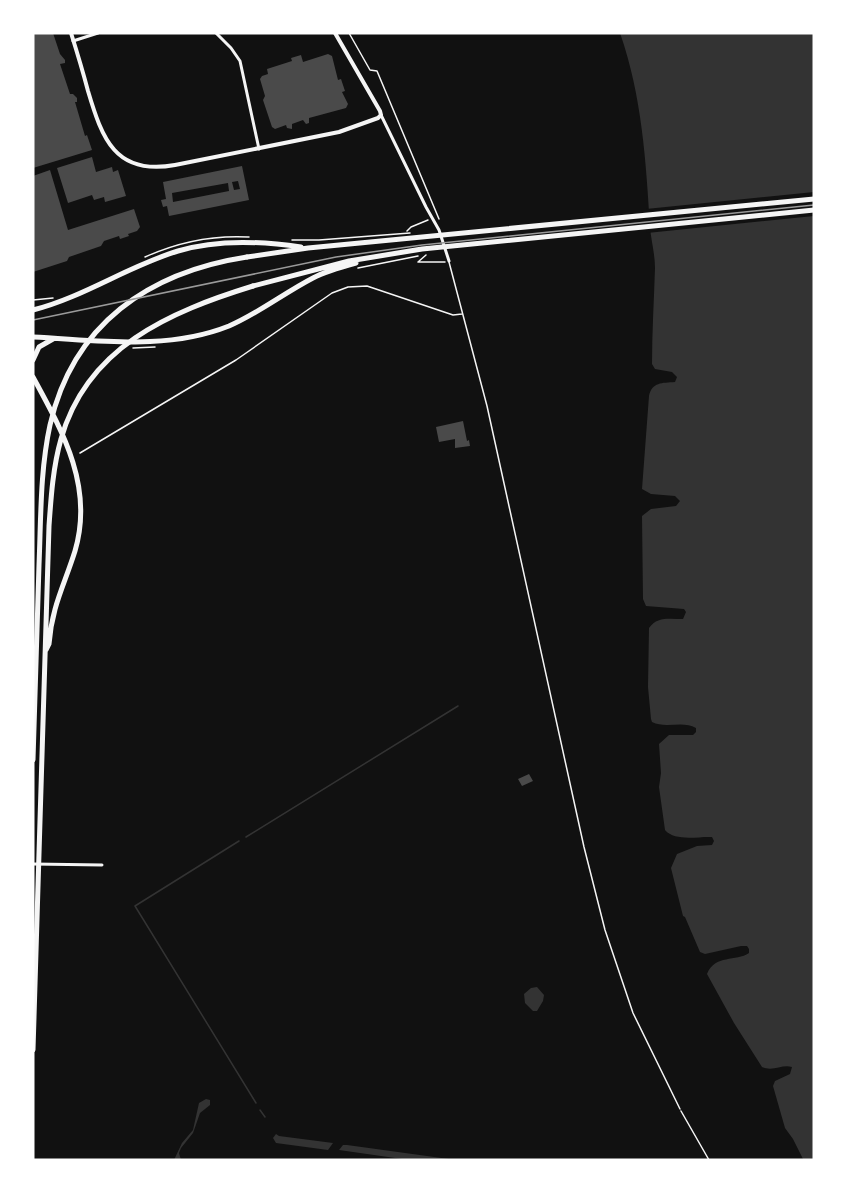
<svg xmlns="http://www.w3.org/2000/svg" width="847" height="1193" viewBox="0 0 847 1193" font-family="'Archivo Narrow',sans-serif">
<rect width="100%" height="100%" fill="#111"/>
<path fill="#333" d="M620 33H814V1160L803 1159 793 1139 785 1128 773 1086 775 1081 790 1074 792 1067C782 1064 773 1072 762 1067L734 1023 707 974C715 954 736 962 749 953V949L747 946H741L705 954 700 952 685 917 683 916 671 868 677 854 697 846 712 845 714 841 712 837C699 836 675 842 665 830L659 787 661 773 659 744 669 735H693L696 732V728C683 720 666 729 652 722L651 719 648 687 649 628C657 616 670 619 683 619L686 612 684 609 646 606 643 599 642 516 651 509 676 506 680 501 675 496 651 494 642 489 649 396C652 382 662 383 675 382L677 377 672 372 655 369 652 364C652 332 654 300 655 268 655 254 651 240 650 227 646 161 642 96 620 33Z
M537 987 544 995 543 1001 537 1011H533L525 1003 524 994 531 988Z
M206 1099 210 1100V1105L200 1113 193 1133 181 1148 179 1153 181 1160H174L182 1143 193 1130 199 1103Z
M276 1134 279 1136 333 1143 328 1150 276 1143 273 1138Z
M343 1145H347L456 1160H409L339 1150Z"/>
<path fill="#111" d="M814 192V216L647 233 646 209Z"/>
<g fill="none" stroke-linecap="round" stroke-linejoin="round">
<path stroke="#333" stroke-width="1.5" d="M246 837 458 706
M239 841 135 906 256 1103
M260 1110 265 1117"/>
</g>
<path fill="#4a4a4a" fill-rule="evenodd" d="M33 33H53L60 54 65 60V63L60 64 70 94H73L77 98V102H75L85 136 87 135 92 150 33 168Z
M328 54 332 56 338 80 341 79 345 91 342 92 348 104 346 108 309 118V123L306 124 303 120 292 124V129L287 128 286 125 275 129 272 127 263 100 265 96 260 79 262 76 268 74 267 69 292 61 291 58 301 55 303 62Z
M92 157 96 172 112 167 113 172 118 170 126 196 105 202 104 197 94 200 92 195 68 203 57 168Z
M242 166 249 200 169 216 167 206 163 207 161 200 166 199 163 182ZM238 181 240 189 234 190 232 182ZM228 183 229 191 173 202 172 193Z
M50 170 68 230 134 209 140 227 137 231 128 234 129 236 120 239 119 236 104 241 101 246 69 257 67 261 33 272V176Z
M463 421 467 441 469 440 470 446 455 448V439L439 442 436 427Z
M529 774 533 781 522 786 518 779Z"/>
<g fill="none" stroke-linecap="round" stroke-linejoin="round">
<path stroke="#f5f5f5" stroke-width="1.5" d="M349 33 370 70 377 71 439 219
M407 231 411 227 428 220
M292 240H319L410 233
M426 255 418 262H445
M145 257C178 242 213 235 249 237
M358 268 418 256
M33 300 53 298
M133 348 155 347
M681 1111 709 1160"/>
<path stroke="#f5f5f5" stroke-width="1.5" d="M449 262 487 406 584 847 605 930 633 1013 680 1109
M80 453 236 360 332 293 348 287 367 286 453 315 462 314"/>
<path stroke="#f5f5f5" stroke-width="3" d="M216 33 231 48 240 61 259 149
M73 41 98 33
M381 115 426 207 439 230 449 261
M33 864 102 865"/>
<path stroke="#f5f5f5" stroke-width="4" d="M71 33C77 52 83 72 88 91 102 138 115 176 175 165L339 132 378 118 381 115 380 111 335 33"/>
<path stroke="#f5f5f5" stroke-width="5" d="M247 257 308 248 814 199
M253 286 349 261 422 249 814 210
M33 310C84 297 128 266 178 251 217 239 260 241 301 247
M33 337C99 340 166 351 229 326 259 313 284 293 313 278 326 271 341 267 356 263
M33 360 39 347 53 339"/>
<path stroke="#f5f5f5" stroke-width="5" d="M33 377C63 432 94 487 75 551 64 586 52 606 49 644L46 650
M33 760C35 695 37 630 39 565 41 518 40 471 50 425 73 324 149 272 247 257
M33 1050 49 526C51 497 53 467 61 439 87 347 169 312 253 286"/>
<path stroke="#9a9a9a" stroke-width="1.5" d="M33 320 336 257 422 245 814 205"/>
</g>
<rect width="847" height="1193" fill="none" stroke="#ffffff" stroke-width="69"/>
</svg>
